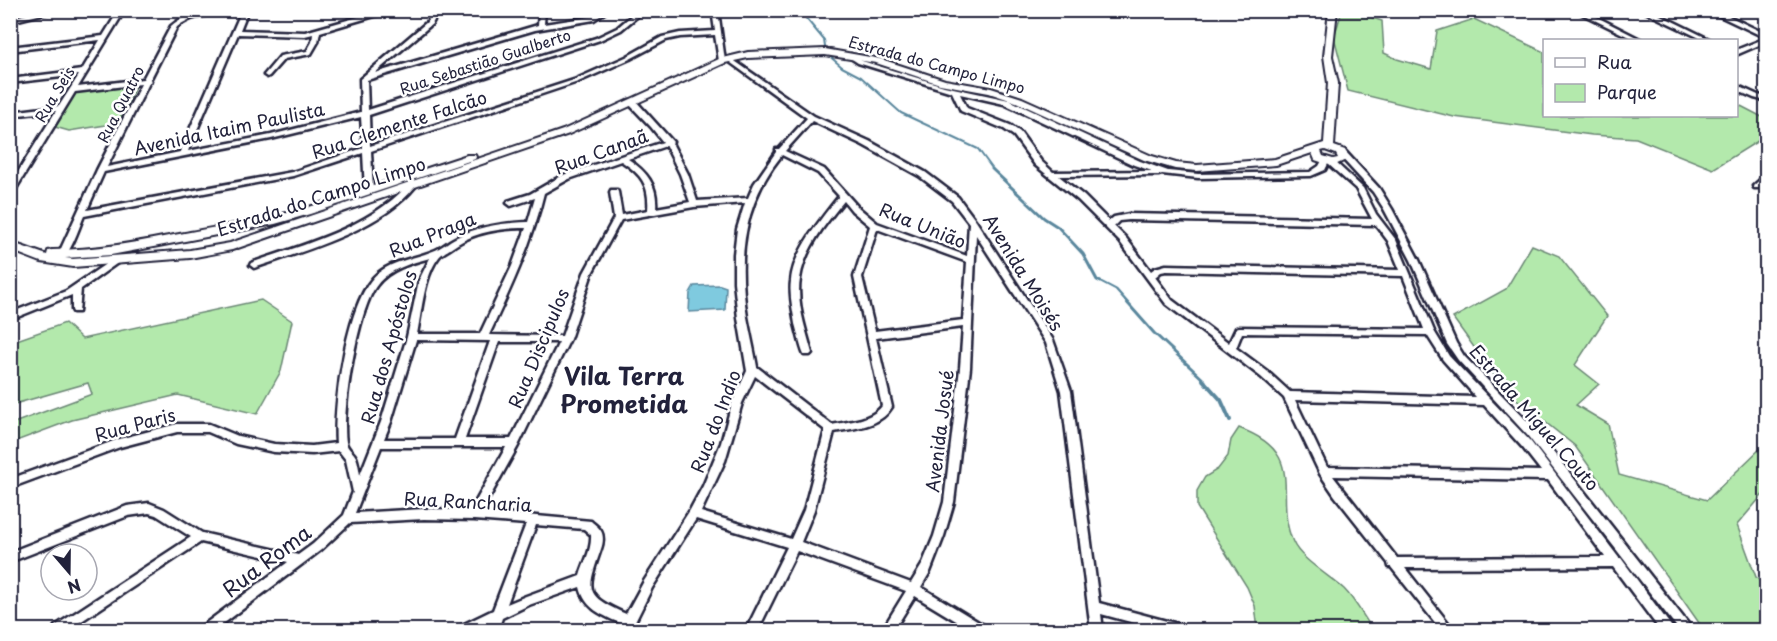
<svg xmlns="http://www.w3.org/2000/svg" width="1777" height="641" viewBox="0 0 1777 641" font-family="'Playpen Sans',sans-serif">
<rect width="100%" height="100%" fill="#fff"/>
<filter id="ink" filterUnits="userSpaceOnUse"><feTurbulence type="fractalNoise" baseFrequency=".0167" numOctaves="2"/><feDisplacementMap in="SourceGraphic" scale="12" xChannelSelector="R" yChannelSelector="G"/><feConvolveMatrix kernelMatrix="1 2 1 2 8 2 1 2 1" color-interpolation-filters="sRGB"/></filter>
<g filter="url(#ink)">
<path fill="#b3e9ac" stroke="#6a8674" stroke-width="1.5" d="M1342 11H1350L1382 21 1384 53 1397 59 1431 69 1437 31 1474 19 1544 52V116H1736L1737 104 1766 119V136L1713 169 1636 138 1592 135 1454 117 1348 91 1334 37Z
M136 85 118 123 69 131 55 127 76 92Z
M1532 245 1559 256 1607 316 1575 365 1599 384 1576 405 1608 424 1619 475 1707 500 1766 443V491L1737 525 1756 577 1766 587V630H1704L1575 446 1504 389 1453 318 1506 289Z
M261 300 292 321 281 371 257 414 178 395 72 420 11 443V424L92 394 88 383 11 405V342L65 323 82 339Z
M1239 428C1310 454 1272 495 1293 542 1300 559 1330 576 1344 589 1355 600 1364 617 1373 630H1258L1255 606 1247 587 1197 507V491L1205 477 1218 469 1228 456 1231 440Z"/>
<path fill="#7fcadf" stroke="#5a879d" stroke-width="1.5" d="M720 285 726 287 725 310 689 312 690 293 694 286Z"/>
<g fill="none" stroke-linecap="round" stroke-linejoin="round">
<path stroke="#5a879d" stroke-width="2" d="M799 10 824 40 825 47
M827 54 842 67 861 77 901 113 978 149 994 171"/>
<path stroke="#5a879d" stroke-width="3" d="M992 169 1044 218 1058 227 1083 254 1097 280 1116 290 1154 333 1205 381"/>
<path stroke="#5a879d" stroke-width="4" d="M1203 380 1221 400 1230 420"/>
<g stroke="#22223b" stroke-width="5">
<path id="minor" d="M44 10H58L10 22V18Z
M119 10H125L78 87 143 79 171 26C190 9 217 10 241 10 218 18 199 10 177 27L150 80 151 81 149 83 107 167 180 152 242 10H248L240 30 305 32 383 10H395L320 32 318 42 311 54 284 59 269 76 267 77 264 75 280 56 307 51 312 42 313 34 305 36 238 34 188 151 271 135 361 112 360 79 427 22 431 15 426 10H433L437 15 432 24 375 73 538 25 539 10H545L544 24 590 17 601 10H609L594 20 535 30 367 80 368 110 596 38 617 28 638 10H645L621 30 600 40 369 115 370 146 574 80 626 57 662 37 680 33 715 31 712 10H718L725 61 722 63 719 61 715 35 680 37 666 40 630 59 578 82 371 151 373 191 372 193H366L365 191 363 153 293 176 84 216C78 229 71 255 58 262L54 259 59 253 97 170 141 84 75 92 14 192 10 194V185L56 111 10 116V112L59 106 79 75 10 83V79L82 70 100 40 10 51V47L103 36ZM361 117 363 148 292 172 87 210 104 172 271 139Z
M1574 10H1583L1642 40H1635Z
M1641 10H1650L1711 40H1704Z
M1707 10H1716L1766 34V38Z
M1766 38V42L1736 55V50Z
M851 54 862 61 944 86 1009 100 1140 161 1168 171 1198 174 1310 172 1319 166 1323 159H1326L1334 161 1363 188 1376 214 1396 240 1434 331 1449 356 1531 442 1619 558H1621L1671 626 1673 630H1660L1613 567 1405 568 1454 630H1441L1391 567H1389L1388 563 1335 496 1320 474 1284 398 1261 377 1166 304 1120 242 1078 200 1035 165 1014 136 1004 129 961 111 952 92 858 63 849 57V55ZM960 94 1004 104 1134 165 1152 171 1053 172 1041 161 1020 132 1010 125 967 108ZM1328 164 1356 189 1372 219 1129 214 1114 217 1109 221 1084 196 1059 176 1159 175 1162 174 1198 178 1311 176 1325 170ZM1129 220 1376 225 1388 241 1400 270 1166 265 1155 268 1151 271 1126 238 1114 226 1119 221ZM1166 271 1403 276 1424 329 1239 327 1236 328 1229 343 1172 300 1155 277 1161 272ZM1242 333 1427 335 1443 360 1476 397 1290 392 1267 371 1236 348ZM1295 400 1484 405 1523 448 1541 471 1327 467ZM1333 476 1548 480 1605 557 1397 558Z
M729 57 814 116 869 141 925 172 958 197 976 221 1053 340 1071 391 1099 603 1178 624 1182 626 1184 630H1160L1101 614 1103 630H1091L1061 391 1046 343 976 235 970 368 954 502 944 536 930 572 921 587 985 626 987 630H971L915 596 894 630H882L906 591 797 551 758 630H746L787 547 696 519 652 588 631 630H619L622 624C602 615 585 609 580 587L529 605 502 618 498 630H486L488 624 475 630H458L460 626 493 610 526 524 474 520 424 519 350 523 321 550 215 630H200L202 626 288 562 201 542 68 630H53L55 626 191 537 156 515 149 513 128 516 10 562V552L127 506 149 503 164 509 202 533 298 555 313 544 344 515 353 492 346 460 339 451 312 454 274 452 236 444 208 432H177L120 447 10 488V479L119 439 177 424H209L238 436 274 444 312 446 336 443C333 404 347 298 378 273 394 260 414 259 433 251 442 248 448 241 457 237 479 226 504 223 528 222L535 198 511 206 507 203 508 201 530 194 563 175 663 142 651 127 629 104V100H635L673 142 672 143 688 174 697 201 748 198 754 184 776 152V149H779L807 118 727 60 726 59ZM812 121 863 145 919 176 952 201 969 223 967 256 877 223 858 207 824 169 785 151ZM666 146 680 174 690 202 656 208C658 185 646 171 628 159ZM782 155 818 173 839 196C821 219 793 252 791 281 789 295 793 310 795 324 798 334 800 346 804 355H810L812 353C806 330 796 303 800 279 804 250 826 223 844 201L852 211 870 226 854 277 882 406C870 421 849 421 832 425L757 367C754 350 750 333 747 317 737 257 743 203 782 155ZM621 161C641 174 650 185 648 210L622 215 618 192 617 190H611L610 192 614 218 584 273 562 336 489 335C511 288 532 243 544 193L569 179ZM745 203 737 229 734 254V282L738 318 747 371 732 403 721 443 703 486 690 510 644 581 626 614C583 595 587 590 601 549 603 544 604 536 601 531 599 527 594 524 591 521L482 511 518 446 570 339 592 273 621 220 694 207ZM526 228 512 266 480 334H417C422 310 424 276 439 257 441 254 447 251 450 249 472 232 500 228 526 228ZM877 229 967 262 963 320 875 331 862 277ZM430 258 419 280 407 337 381 422 360 475C359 469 358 462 356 457 353 451 347 449 346 442 341 412 358 308 377 285 389 269 411 263 430 258ZM963 327 960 368 944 502 934 536 922 565 911 583 801 542 814 510 834 432C855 428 880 427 892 407L876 338ZM416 340 490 341 455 439H384L391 422ZM499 342H559L511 439H465ZM755 376 825 430 804 510 791 539 701 512 725 461 742 403ZM381 447H506L471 510 424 509 355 513ZM536 525 584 529 591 535C592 550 584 562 580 576L526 596 507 604Z
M1736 85 1758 95 1766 97V101L1754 98 1736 90Z
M1339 151H1345L1379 188 1392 209 1419 260 1456 343 1464 356 1535 429 1690 626 1692 630H1679L1527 435 1458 360 1447 344 1411 260 1384 209 1373 192 1339 155Z
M1763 177H1766V182L1760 188H1754L1753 186Z
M408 185H414L415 187C381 229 307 250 257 267L254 268 250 265 251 263C305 244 368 228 408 185Z
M116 257 120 260 119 262 81 289 79 312H73L72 310V295L10 320V313L66 291Z"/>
</g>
<g stroke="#22223b" stroke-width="4">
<path id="tertiary" d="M1329 10H1337L1332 56 1338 83 1334 146 1345 150 1348 159 1333 166 1315 160 1312 153 1276 165 1197 171 1175 169 1144 160 1016 102 989 93 940 84 876 63 825 55 748 58 725 63 569 134 232 250 190 258 73 267 41 262 10 250V242L47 255 48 251 52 250C99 250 143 241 190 232 227 225 266 219 303 209L467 155H475L476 157 475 159 310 214 275 224 111 255 65 258 73 259 190 250 230 243 563 130 719 59 748 52 825 49 881 59 945 80 991 88 1022 98 1152 156 1176 163 1197 165 1275 159 1324 143 1328 83 1324 56ZM1325 150 1336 154 1338 158 1333 159 1323 156 1321 151Z"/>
</g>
<use href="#minor" fill="#fff" fill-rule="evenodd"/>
<use href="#tertiary" fill="#fff" fill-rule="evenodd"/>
</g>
</g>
<g text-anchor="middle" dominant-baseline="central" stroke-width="5" stroke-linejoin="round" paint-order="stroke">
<g font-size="15" fill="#22223b" stroke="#fff">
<text transform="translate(485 61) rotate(-18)">Rua Sebastião Gualberto</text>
<text transform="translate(937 64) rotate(15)">Estrada do Campo Limpo</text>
<text transform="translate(54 94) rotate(-59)">Rua Seis</text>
<text transform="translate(120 104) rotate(-63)">Rua Quatro</text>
</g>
<g font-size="18" fill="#22223b" stroke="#fff">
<text transform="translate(399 124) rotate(-18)">Rua Clemente Falcão</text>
<text transform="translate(229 128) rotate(-12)">Avenida Itaim Paulista</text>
<text transform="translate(601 151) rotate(-20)">Rua Canaã</text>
<text transform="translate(321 196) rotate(-18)">Estrada do Campo Limpo</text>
<text transform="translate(923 225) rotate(22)">Rua União</text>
<text transform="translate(432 234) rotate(-22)">Rua Praga</text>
<text transform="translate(1024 272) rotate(58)">Avenida Moisés</text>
<text transform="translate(388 347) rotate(-74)">Rua dos Apóstolos</text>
<text transform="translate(538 348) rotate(-67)">Rua Discipulos</text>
<text transform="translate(1535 417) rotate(49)">Estrada Miguel Couto</text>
<text transform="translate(715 421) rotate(-69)">Rua do Indio</text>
<text transform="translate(135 424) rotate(-15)">Rua Paris</text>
<text transform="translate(939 431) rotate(-83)">Avenida Josué</text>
<text transform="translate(468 501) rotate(3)">Rua Rancharia</text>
</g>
<g font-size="21" fill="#22223b" stroke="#fff">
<text transform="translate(266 560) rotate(-37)">Rua Roma</text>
</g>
<g font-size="24" font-weight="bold" fill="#22223b" stroke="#fff">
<text x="624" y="375">Vila Terra<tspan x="624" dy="28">Prometida</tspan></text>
</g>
</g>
<rect width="1777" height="641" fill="none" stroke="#fff" stroke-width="36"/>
<rect x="18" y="18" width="1741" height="605" fill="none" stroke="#22223b" stroke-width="2" filter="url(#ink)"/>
<rect x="1543" y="39" width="195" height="78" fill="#ffffff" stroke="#a7a7b1" stroke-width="1.5"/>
<rect x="1555" y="58" width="30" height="9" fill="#ffffff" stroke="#a7a7b1" stroke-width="1.5"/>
<text x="1597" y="69" font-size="18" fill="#22223b">Rua</text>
<rect x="1555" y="84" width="30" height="18" fill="#b3e9ac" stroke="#a7a7b1" stroke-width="1.5"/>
<text x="1597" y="99" font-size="18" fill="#22223b">Parque</text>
<g transform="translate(69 572) rotate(160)"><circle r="28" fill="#ffffff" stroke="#a7a7b1" stroke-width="1.5"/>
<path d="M0-4.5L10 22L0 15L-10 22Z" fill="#22223b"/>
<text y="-9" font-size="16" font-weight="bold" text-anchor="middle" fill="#22223b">N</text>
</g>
</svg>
